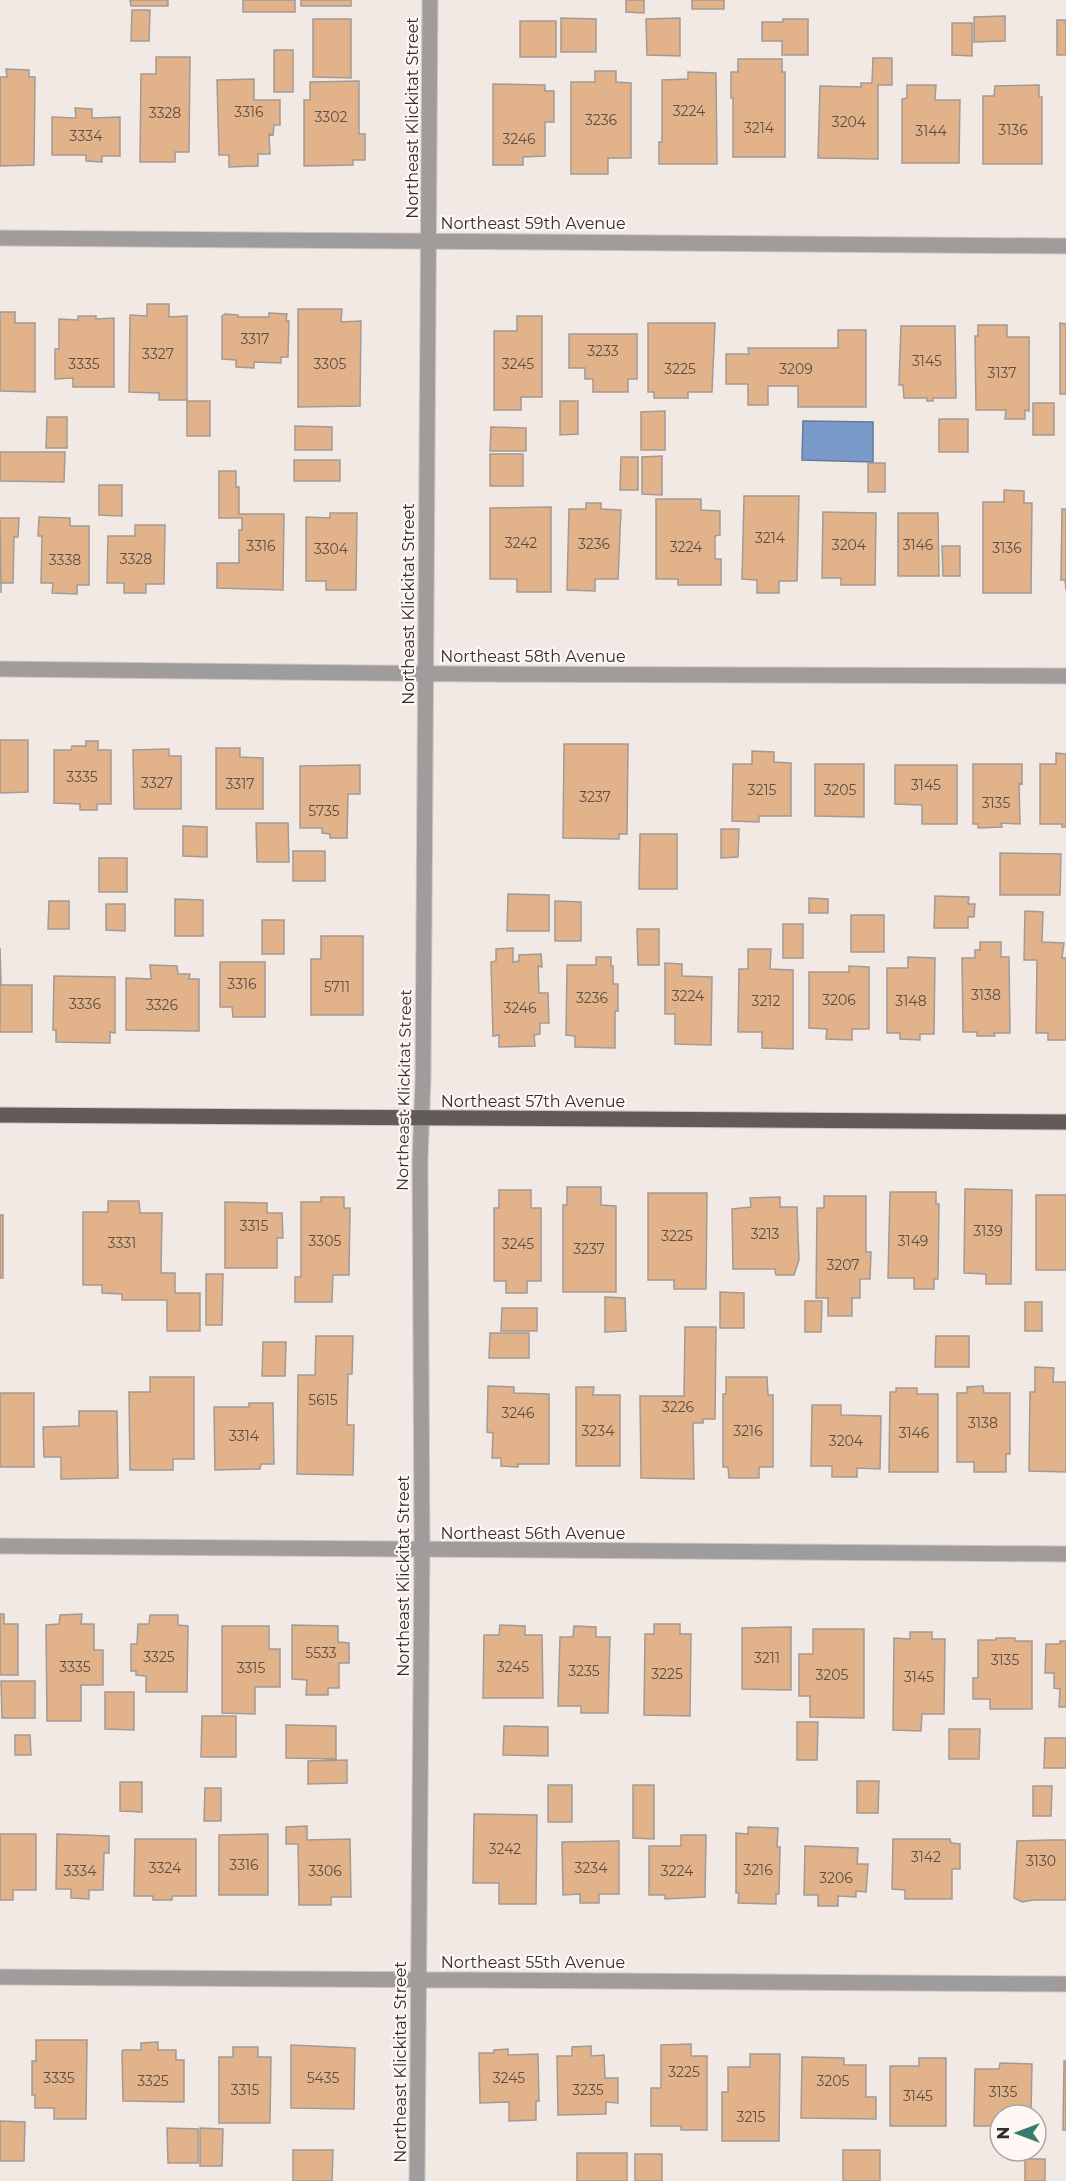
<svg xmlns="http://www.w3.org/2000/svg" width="1066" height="2181" viewBox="0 0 1066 2181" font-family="Montserrat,sans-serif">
<rect width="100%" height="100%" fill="#f2e9e5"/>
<path fill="#7a9bc9" stroke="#647a9a" stroke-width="1.5" d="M803 421 873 422V462L802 460Z"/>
<path fill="#e2b28a" stroke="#a19a95" stroke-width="1.5" d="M130 0H168V6H131Z
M243 0H295V12H243Z
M301 0H351V6H301Z
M626 0H644V13L626 12Z
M692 0H724V9H692Z
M132 10H150L149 41H131Z
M1005 16V41L974 42V17Z
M561 18 596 19V52H561Z
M680 18V56L647 55 646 19Z
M313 19H351V78L313 77Z
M783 19H808V55H782V41H762V22H783Z
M1057 20H1066V55H1057Z
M520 21H556V57H520Z
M952 23H972V56L952 55Z
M274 50H293V92H274Z
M156 57H190L189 152H175V162H140L141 74H156Z
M873 58H892V85H878V159L818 158 820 86 861 87V83H872Z
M738 59H782V72H785V157H733V98H731V72H738Z
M6 69 29 70V77H35L34 165 0 166V77H7Z
M595 71H616V82L631 83V158H608V174H571V82H595Z
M688 72 716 73 717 164H659V142H662V80L688 79Z
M254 79V100H280V125H274L273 135 269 134 270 154H258V166L229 167V155H219L217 80Z
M359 81V134H365V160H353V165L304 166V100H310V82Z
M493 84 545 85V91H554V122H545V156L523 157V165H493Z
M907 85H936L935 100H960L959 163H902V99L907 98Z
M1039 85V97H1042V164H983V96H994L995 86Z
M75 108 92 109V118L120 117V156H102V162L86 161V155H52V117L76 118Z
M147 304H169V317L187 316V400H159V393L129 392 130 315 147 316Z
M298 309H342L341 322 361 321 360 406 298 407Z
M0 312H15V323H35V392L0 391Z
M269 313 287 314 286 321H289L288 357H281V363L254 362V368L236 367V360L222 359V316L225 314 238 315V317H269Z
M78 316H96V319L114 318V387H73V378L55 379V349H59V319L78 320Z
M517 316H542V397H521V410H494V331H517Z
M648 323H715L712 392H688V398H654V392H648Z
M1060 323 1066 324V394H1060Z
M978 325H1007V337H1029V411L1025 410V419H1005L1006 410H976L975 336H978Z
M901 326H955L956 398H933V401H927V398H904L903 385H899Z
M838 330H866V407H798V386H768V405H748V384H726V354H749L748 348H838Z
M569 334H637V379H628V392H593V379H585V368H569Z
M187 401H210V436H187Z
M560 401H578V434L560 435Z
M1033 403H1054V435H1033Z
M665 411V450H641V412Z
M47 417H67V448H46Z
M939 419H968V452H939Z
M295 426 332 427V450H295Z
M491 427 526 428V451H490Z
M0 452H65L64 482 0 481Z
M490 454H523V486H490Z
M662 456V495L642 494V457Z
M621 457H638V490H620Z
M294 460H340V481H294Z
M868 463H885V492H868Z
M219 471H236V487H239V514H284L283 590 217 588V563H239V530H242V518H219Z
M99 485H122V516L99 515Z
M1004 490 1024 491V503H1032L1031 593H983V502H1004Z
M744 496H799L797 581H779V593H757V580L742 579Z
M656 499H701V510L720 511V535L715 536V559H721V585H678V579H656Z
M586 503H601V509L621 510 618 579H595V591L567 590 569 509H586Z
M551 507V592H517V579H490V508Z
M1062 509H1066V590L1065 580H1061Z
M823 512 876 513 875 585H841V578H822Z
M330 513H357L356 590H326V581H306V517L330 518Z
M898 513H938L939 576H898Z
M39 517 70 518V526H89V585H77V594L52 593 53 583H41L42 536H38Z
M0 518H19L18 537H14L13 583H1V593Z
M135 525H165L164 584H146V593H124V583H107L108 536H135Z
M942 546H960V576H943Z
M0 740H28V792L0 793Z
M86 741H98V750H111V804H97V810H80V804L54 803V750H71L72 746H86Z
M564 744H628L627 834H619V839L563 838Z
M216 748H240V757L263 758V809H216Z
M169 749V756H181V809H134L133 750Z
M752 751 774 752V762L791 763V816H759V822L732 821 733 764H752Z
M1056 753 1066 754V827H1062V824H1040V764H1056Z
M815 764H864V817L815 816Z
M973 764H1022V784L1019 783 1020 824 1001 823 1002 827 978 828V824H973Z
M360 765V794H348L347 838H330V834L322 833V828H300V766Z
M895 765H957V824H922V805L895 804Z
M256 823H288L289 862H257Z
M183 826 207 827V857L183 856Z
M721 829H739L738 857 721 858Z
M640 834H677V889H639Z
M293 851H325V881H293Z
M1000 853 1061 854 1060 895H1000Z
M99 858H127V892H99Z
M508 894 549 895V931H507Z
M935 896 969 897 968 904H975L974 917H968V928H934Z
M809 898 828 899V913H809Z
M175 899 203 900V936H175Z
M49 901H69V929H48Z
M555 901 581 902V941H555Z
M106 904H125V931L106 930Z
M1025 911 1043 912 1042 942 1064 943 1062 958H1066V1040H1048V1033H1036L1037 960H1024Z
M851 915H884V952H851Z
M262 920H284V954H262Z
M783 924H803V958H783Z
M637 929H659V965H638Z
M321 936H363V1015H311V959H321Z
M980 942H1001V957H1009L1010 1033H994L995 1036H977V1032H963L962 958H975V950H980Z
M0 948 1 985H32V1032H0Z
M513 948V962L519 961V955L541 954 542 967 538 966 539 993H548L549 1023H540V1034L534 1035 535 1046 499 1047V1035L493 1036 491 962 496 961V949Z
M748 949H771L770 969 793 970V1049L762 1048V1032H738L739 969H748Z
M596 957H611V966H613V984H618V1011H615V1048L575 1047V1036L566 1035 567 965H596Z
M908 957 935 958 934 1034H920V1040L900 1039V1033H887V968H908Z
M220 962H265V1017H233L232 1007H220Z
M665 963 682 964V976L712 977 711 1045 675 1044V1014H665Z
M150 965 177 966 178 974H190L189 979H199V1031L126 1030V978L151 979Z
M849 966 869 967V1029H852V1040L826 1039 827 1029 809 1028V972H849Z
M54 976 115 977V1033L110 1032V1043L56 1042V1030H53Z
M567 1187H601V1205L616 1206V1292H563V1205H567Z
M965 1189 1012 1190 1011 1284H986V1274L964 1273Z
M499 1190H531V1208H541V1281H527V1293H506V1281H494V1208H499Z
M890 1192H936V1204H939L938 1279H934V1289H914V1278H888Z
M648 1193H707L706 1289H674V1280H648Z
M1036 1195H1066V1270H1036Z
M824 1196H866V1252H871L870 1279H860V1298H852V1316H828V1298H816L817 1208H824Z
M321 1197H344V1208H350L349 1275H333L332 1302H295V1277H301V1202H321Z
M780 1197V1207H797L799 1260 794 1275H776L775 1269H733L732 1209 751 1207 750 1198Z
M108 1201H139L140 1213H162L161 1273H175V1293H200V1331H167V1300H122V1294L102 1293V1285H83V1212H108Z
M225 1202 267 1203V1213H282L283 1238H277V1268H225Z
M0 1215H3V1278H0Z
M206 1274H223L222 1325H206Z
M720 1292 744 1293V1328H720Z
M605 1297 625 1298 626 1331 605 1332Z
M805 1301H822L821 1332H805Z
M1025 1302H1042V1331H1025Z
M502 1308H537V1331H501Z
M685 1327H716L715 1419H703V1423H693L694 1479 641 1478 640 1396H684Z
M490 1333H529V1358H489Z
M316 1336H353L352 1374H348L347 1425H354L353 1475 297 1474 298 1375H315Z
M936 1336H969V1367H935Z
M263 1342H286L285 1376H262Z
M1035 1367 1054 1368 1053 1382H1066V1472L1029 1471 1030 1392H1035Z
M150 1377H194V1459H173V1470H130L129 1392H150Z
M726 1377H767L768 1395H773V1467H759V1478H729L728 1467H723V1394H726Z
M488 1386 514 1387V1393L549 1394V1464H518V1467L501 1466V1458H492L493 1433 487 1432Z
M983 1386 984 1393H1010V1454H1006V1472H974V1462H957V1393H967V1387Z
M576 1387H594L593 1395H620V1466H576Z
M896 1388H917V1394H938V1472H889L890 1392H896Z
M0 1393H34V1467H0Z
M249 1403H273L274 1464H261L260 1469 215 1470 214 1407H249Z
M812 1405H841V1415L881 1416 880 1469 857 1468V1477H832V1466H811Z
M79 1411H117L118 1478 61 1479V1457H44L43 1427 79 1426Z
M0 1614H4V1624H18V1675H0Z
M82 1614 81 1624H94V1650H103V1685H81V1721H47L46 1625 59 1624 60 1615Z
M150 1615H178V1625L188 1626 187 1692H146V1676L136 1675V1671H131V1644H137L138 1624H149Z
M654 1624H680V1634H691L690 1716 644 1715 645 1634H654Z
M292 1625 338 1626V1642L349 1643V1663H339V1688H328V1695H306L307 1680 292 1679Z
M500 1625 525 1626V1635H542L543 1698H483L484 1635H499Z
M222 1626H269V1649H280V1687H255V1714L222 1713Z
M574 1626 596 1627V1637H610L608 1713H581V1706H558L560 1637H573Z
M791 1627V1690L742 1689V1628Z
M813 1629H864V1718L810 1717V1696H799V1654H813Z
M910 1632H932V1639H945L944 1714H922L921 1731 893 1730 894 1638 910 1639Z
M996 1638H1015V1641H1032V1709H990V1699H973V1678H978V1640H996Z
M1060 1641H1066V1707H1059L1060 1689 1054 1688V1673H1045L1046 1644H1060Z
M1 1681H35V1718H2Z
M105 1692H134V1730L105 1729Z
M202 1716H236V1757H201Z
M797 1722H818L817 1760H797Z
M286 1725 336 1726V1759L286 1758Z
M504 1726 548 1727V1756L503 1755Z
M949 1729H980L979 1759H949Z
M15 1735H30L31 1755H15Z
M1045 1738H1066V1768H1044Z
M347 1760V1783L308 1784V1761Z
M857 1781H879L878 1813H857Z
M120 1782H142V1812L120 1811Z
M548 1785H572V1822H548Z
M633 1785H654V1839L633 1838Z
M1033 1786H1052L1051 1816H1033Z
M205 1788H221V1821H204Z
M474 1814 537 1815 536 1904H499V1883H473Z
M307 1826V1840L350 1839 351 1897H331V1905H299L298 1844H286V1827Z
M748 1827 778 1828 777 1847H780L779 1894H776V1904L738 1903 739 1893H736V1833L748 1834Z
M0 1834H36V1890H13V1900H0Z
M57 1834 109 1836V1853H104L103 1890H89V1899L71 1898V1889H56Z
M268 1834V1895H219V1835Z
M681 1835H706L705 1897 665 1899V1895H649V1846H681Z
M135 1839H196V1896H172V1900H153V1896H134Z
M893 1839H950L951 1843 960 1844V1869H952V1899H905V1890L892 1889Z
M1050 1840H1066V1900H1033L1022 1902 1014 1898 1017 1841Z
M619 1841V1894H599V1903H580V1894L563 1895 562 1842Z
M805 1846 858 1848 857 1864H868L866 1892 856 1891V1897L838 1896V1906H818V1895H804Z
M36 2040H87L86 2119H54V2108H35V2095H32V2061H36Z
M158 2042V2050H176V2060H184V2102L123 2101 122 2051 123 2050H141V2043Z
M691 2044V2056H707V2130H681V2126H651V2088H661V2045Z
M291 2045 355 2048 354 2109 291 2108Z
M591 2046V2056L604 2055 605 2078H618V2103L606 2102V2114L558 2115 557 2056H572V2047Z
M233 2047H258V2057H271L270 2123H219V2057H233Z
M508 2049V2055L538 2054 539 2101H536V2120L509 2121V2102L480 2103 479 2053H494V2050Z
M750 2054H780L779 2141H722V2092H728V2067H750Z
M802 2057 844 2058V2065H866V2097H876V2119L801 2118Z
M919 2058H946V2126H890V2066H919Z
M1064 2061H1066V2130H1063Z
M1000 2063 1032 2064 1031 2115H1000V2126H974L975 2069H999Z
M0 2121 25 2122 24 2161H0Z
M167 2128 198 2129V2163H168Z
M200 2128 223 2129 222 2166H200Z
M293 2150H333L332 2181H293Z
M843 2150H880V2181H843Z
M577 2153H627V2181H577Z
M635 2154H662V2181H635Z
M1025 2159H1045V2181H1025Z"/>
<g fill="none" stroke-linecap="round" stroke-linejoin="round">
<g stroke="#cfc7c4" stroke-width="17">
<path id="minor" d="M0 238 1066 246
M0 669 468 674 1066 676
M0 1546 1066 1554
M0 1977 1066 1984
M417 2181 422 1550 420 1160 423 1079 430 0"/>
</g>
<g stroke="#cfc7c4" stroke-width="17">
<path id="major" d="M0 1115 1066 1122"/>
</g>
<use href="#minor" stroke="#a09c9b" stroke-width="15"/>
<use href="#major" stroke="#625b59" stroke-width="15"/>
</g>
<g text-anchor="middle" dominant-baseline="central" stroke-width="4.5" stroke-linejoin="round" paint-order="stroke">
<g font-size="14" fill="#5d4f44">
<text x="689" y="111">3224</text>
<text x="249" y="112">3316</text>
<text x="165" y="113">3328</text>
<text x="331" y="117">3302</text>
<text x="601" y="120">3236</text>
<text x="849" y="122">3204</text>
<text x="759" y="128">3214</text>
<text x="1013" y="130">3136</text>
<text x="931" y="131">3144</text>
<text x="86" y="136">3334</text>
<text x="519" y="139">3246</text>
<text x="255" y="339">3317</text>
<text x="603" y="351">3233</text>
<text x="158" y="354">3327</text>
<text x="927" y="361">3145</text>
<text x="84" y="364">3335</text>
<text x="330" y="364">3305</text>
<text x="518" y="364">3245</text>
<text x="680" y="369">3225</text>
<text x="796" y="369">3209</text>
<text x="1002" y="373">3137</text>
<text x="770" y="538">3214</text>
<text x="521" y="543">3242</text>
<text x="594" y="544">3236</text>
<text x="849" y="545">3204</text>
<text x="918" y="545">3146</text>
<text x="261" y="546">3316</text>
<text x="686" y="547">3224</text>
<text x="1007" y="548">3136</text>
<text x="331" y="549">3304</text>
<text x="136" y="559">3328</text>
<text x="65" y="560">3338</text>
<text x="82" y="777">3335</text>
<text x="157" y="783">3327</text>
<text x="240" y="784">3317</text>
<text x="926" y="785">3145</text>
<text x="762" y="790">3215</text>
<text x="840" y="790">3205</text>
<text x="595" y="797">3237</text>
<text x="996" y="803">3135</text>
<text x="324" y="811">5735</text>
<text x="242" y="984">3316</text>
<text x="337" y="987">5711</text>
<text x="986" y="995">3138</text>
<text x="688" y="996">3224</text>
<text x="592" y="998">3236</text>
<text x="839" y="1000">3206</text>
<text x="766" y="1001">3212</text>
<text x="911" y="1001">3148</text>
<text x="85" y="1004">3336</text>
<text x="162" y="1005">3326</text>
<text x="520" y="1008">3246</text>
<text x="254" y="1226">3315</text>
<text x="988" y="1231">3139</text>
<text x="765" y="1234">3213</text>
<text x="677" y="1236">3225</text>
<text x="325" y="1241">3305</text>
<text x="913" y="1241">3149</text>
<text x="122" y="1243">3331</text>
<text x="518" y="1244">3245</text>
<text x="589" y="1249">3237</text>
<text x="843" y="1265">3207</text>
<text x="323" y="1400">5615</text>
<text x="678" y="1407">3226</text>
<text x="518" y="1413">3246</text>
<text x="983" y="1423">3138</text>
<text x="598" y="1431">3234</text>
<text x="748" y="1431">3216</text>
<text x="914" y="1433">3146</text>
<text x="244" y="1436">3314</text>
<text x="846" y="1441">3204</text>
<text x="321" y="1653">5533</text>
<text x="159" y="1657">3325</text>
<text x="767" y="1658">3211</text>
<text x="1005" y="1660">3135</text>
<text x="75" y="1667">3335</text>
<text x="513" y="1667">3245</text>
<text x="251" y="1668">3315</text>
<text x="584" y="1671">3235</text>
<text x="667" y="1674">3225</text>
<text x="832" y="1675">3205</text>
<text x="919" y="1677">3145</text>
<text x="505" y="1849">3242</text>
<text x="926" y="1857">3142</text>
<text x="1041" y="1861">3130</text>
<text x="244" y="1865">3316</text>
<text x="165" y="1868">3324</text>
<text x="591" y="1868">3234</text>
<text x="758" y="1870">3216</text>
<text x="80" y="1871">3334</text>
<text x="325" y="1871">3306</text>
<text x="677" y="1871">3224</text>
<text x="836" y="1878">3206</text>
<text x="684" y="2072">3225</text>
<text x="59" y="2078">3335</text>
<text x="323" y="2078">5435</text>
<text x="509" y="2078">3245</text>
<text x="153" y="2081">3325</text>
<text x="833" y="2081">3205</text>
<text x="245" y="2090">3315</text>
<text x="588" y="2090">3235</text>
<text x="1003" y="2092">3135</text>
<text x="918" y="2096">3145</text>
<text x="751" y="2117">3215</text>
</g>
<g font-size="16" fill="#312e2c" stroke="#fef7f4">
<text transform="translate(412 118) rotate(-90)">Northeast Klickitat Street</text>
<text x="533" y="223">Northeast 59th Avenue</text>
<text transform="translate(408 604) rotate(-90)">Northeast Klickitat Street</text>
<text x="533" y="656">Northeast 58th Avenue</text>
<text transform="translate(404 1090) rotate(-89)">Northeast Klickitat Street</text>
<text x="533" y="1101">Northeast 57th Avenue</text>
<text x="533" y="1533">Northeast 56th Avenue</text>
<text transform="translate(403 1576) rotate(-90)">Northeast Klickitat Street</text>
<text x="533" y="1962">Northeast 55th Avenue</text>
<text transform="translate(400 2062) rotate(-90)">Northeast Klickitat Street</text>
</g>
</g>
<g transform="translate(1018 2133) rotate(270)"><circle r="28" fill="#fef7f4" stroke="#aca7a4" stroke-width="1.5"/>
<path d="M0-4.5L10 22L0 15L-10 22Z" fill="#387b6e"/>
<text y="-9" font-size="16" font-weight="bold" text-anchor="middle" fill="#312e2c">N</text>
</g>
</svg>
